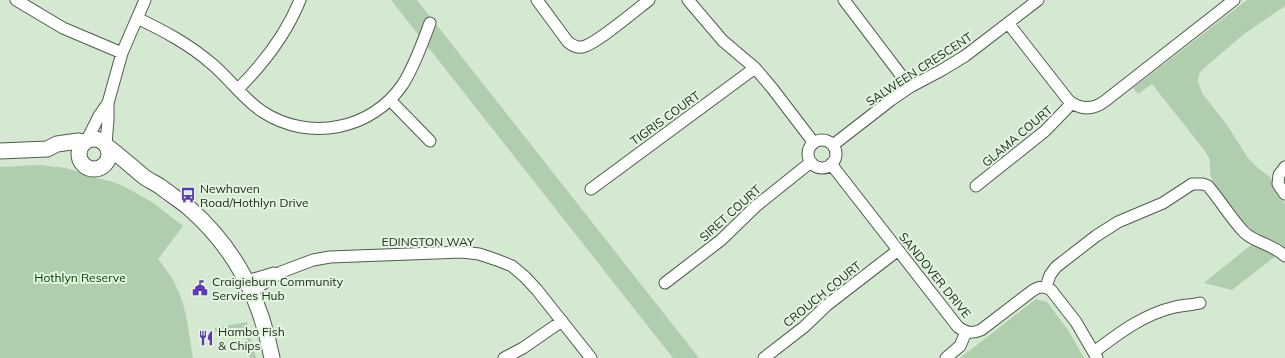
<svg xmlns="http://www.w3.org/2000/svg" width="1285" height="358" viewBox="0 0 1285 358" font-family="Mulish,sans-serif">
<rect width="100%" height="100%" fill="#d4e8d2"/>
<path fill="#b0cead" d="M391 0H417L699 358H673Z
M1247 0H1285V6L1244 34 1203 69 1199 74 1198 81 1202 93 1227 125 1248 158 1258 168 1271 178 1274 189 1285 204V249L1232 290 1204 283 1262 236 1253 231 1246 224 1214 185 1210 173V160L1205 151 1152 84 1138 94 1133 88Z
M39 165 66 168 79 172 88 176 110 181 123 186 152 202 183 226 158 259C165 268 172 277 177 288 187 309 189 335 193 358H0V167Z
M1036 299 1047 302 1068 330 1084 358H960Z
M247 322 248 327 215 332V328Z
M249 333 256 358H250L246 334Z"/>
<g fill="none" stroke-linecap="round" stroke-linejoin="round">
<g stroke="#4d5e4b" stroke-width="13">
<path id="street" d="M16 0 63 28 122 53
M537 0 568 42C572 45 576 48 582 47 595 45 636 10 649 0
M688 0 723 41 755 68 772 88 814 143
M844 0 910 87
M137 18C164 31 189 44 212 64 230 79 243 99 263 112 309 142 372 130 403 84 415 65 422 44 430 23
M1008 23 1069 101C1081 110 1093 110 1105 101L1234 0
M238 89C264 63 286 35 300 0
M390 100 430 141
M87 140 99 116 108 103
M808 154a14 14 0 1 1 28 0a14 14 0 1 1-28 0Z
M106 144 108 120V103L122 53 145 0
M833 145 891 100 910 87 942 70 965 56 1038 0
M831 164 958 327C967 333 971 334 981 330L1032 291C1039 286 1044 286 1051 290L1076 322 1097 358
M1285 167 1279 175 1278 184 1285 194
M976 186 1045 131 1072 103
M591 189 755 68
M247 281 274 273
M665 283 721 240 756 206 811 162
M1046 287 1050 275 1056 267 1096 236 1118 222 1163 203 1192 184H1203L1208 186C1221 201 1231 219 1245 233 1256 243 1272 244 1285 256
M252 291 281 272 313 260 330 257 462 252 479 254 497 260 512 266 525 277 537 290 591 358
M1094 352C1119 333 1144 314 1175 307 1184 305 1192 305 1200 303
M504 358 523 348 562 321
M764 358 804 327 827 305 897 251
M946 358 960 346 966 332"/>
</g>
<g stroke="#4d5e4b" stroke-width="17">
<path id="secondary" d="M79 154a15 15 0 1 1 30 0a15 15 0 1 1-30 0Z
M108 147C120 156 131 166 143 176 148 180 155 183 161 187 170 194 179 200 188 207 235 248 260 297 272 358
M0 151 47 149 57 144 78 141 84 142"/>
</g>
<use href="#street" stroke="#fff" stroke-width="11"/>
<use href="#secondary" stroke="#fff" stroke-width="15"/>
</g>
<defs>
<g id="bus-bare" transform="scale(1.2)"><path d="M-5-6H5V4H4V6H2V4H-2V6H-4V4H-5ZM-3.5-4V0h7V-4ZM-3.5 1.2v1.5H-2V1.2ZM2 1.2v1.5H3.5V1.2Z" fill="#5f39b1" stroke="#e1f5df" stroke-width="2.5" paint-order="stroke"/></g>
<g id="civic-bare" transform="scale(1.2)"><path d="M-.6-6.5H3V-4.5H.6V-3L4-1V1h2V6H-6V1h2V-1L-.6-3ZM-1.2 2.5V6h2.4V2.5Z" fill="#5f39b1" stroke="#e1f5df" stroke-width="2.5" paint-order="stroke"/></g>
<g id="restaurant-bare" transform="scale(1.2)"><path d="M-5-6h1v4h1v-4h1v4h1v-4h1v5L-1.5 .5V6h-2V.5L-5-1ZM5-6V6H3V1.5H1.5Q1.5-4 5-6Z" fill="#5f39b1" stroke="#e1f5df" stroke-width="2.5" paint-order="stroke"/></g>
</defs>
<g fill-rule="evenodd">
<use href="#bus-bare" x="188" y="195"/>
<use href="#civic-bare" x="200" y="288"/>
<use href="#restaurant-bare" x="206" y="338"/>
</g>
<g text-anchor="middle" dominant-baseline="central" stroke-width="4" stroke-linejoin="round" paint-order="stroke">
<g font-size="12" fill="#232b23" stroke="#e1f5df">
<text transform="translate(919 69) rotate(-33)">SALWEEN CRESCENT</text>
<text transform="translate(665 118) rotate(-36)">TIGRIS COURT</text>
<text transform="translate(1017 136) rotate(-40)">GLAMA COURT</text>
<text transform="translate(730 213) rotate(-42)">SIRET COURT</text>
<text x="428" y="241">EDINGTON WAY</text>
<text transform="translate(935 275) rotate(51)">SANDOVER DRIVE</text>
<text transform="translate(822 294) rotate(-39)">CROUCH COURT</text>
</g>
<g font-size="12" fill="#232b23" stroke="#e1f5df" text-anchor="start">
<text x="200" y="188">Newhaven<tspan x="200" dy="14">Road/Hothlyn Drive</tspan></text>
<text x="212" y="281">Craigieburn Community<tspan x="212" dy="14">Services Hub</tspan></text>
<text x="218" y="331">Hambo Fish<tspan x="218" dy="14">&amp; Chips</tspan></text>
</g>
<g font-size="12" fill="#024402" stroke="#e1f5df">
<text x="80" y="277">Hothlyn Reserve</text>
</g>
</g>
</svg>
